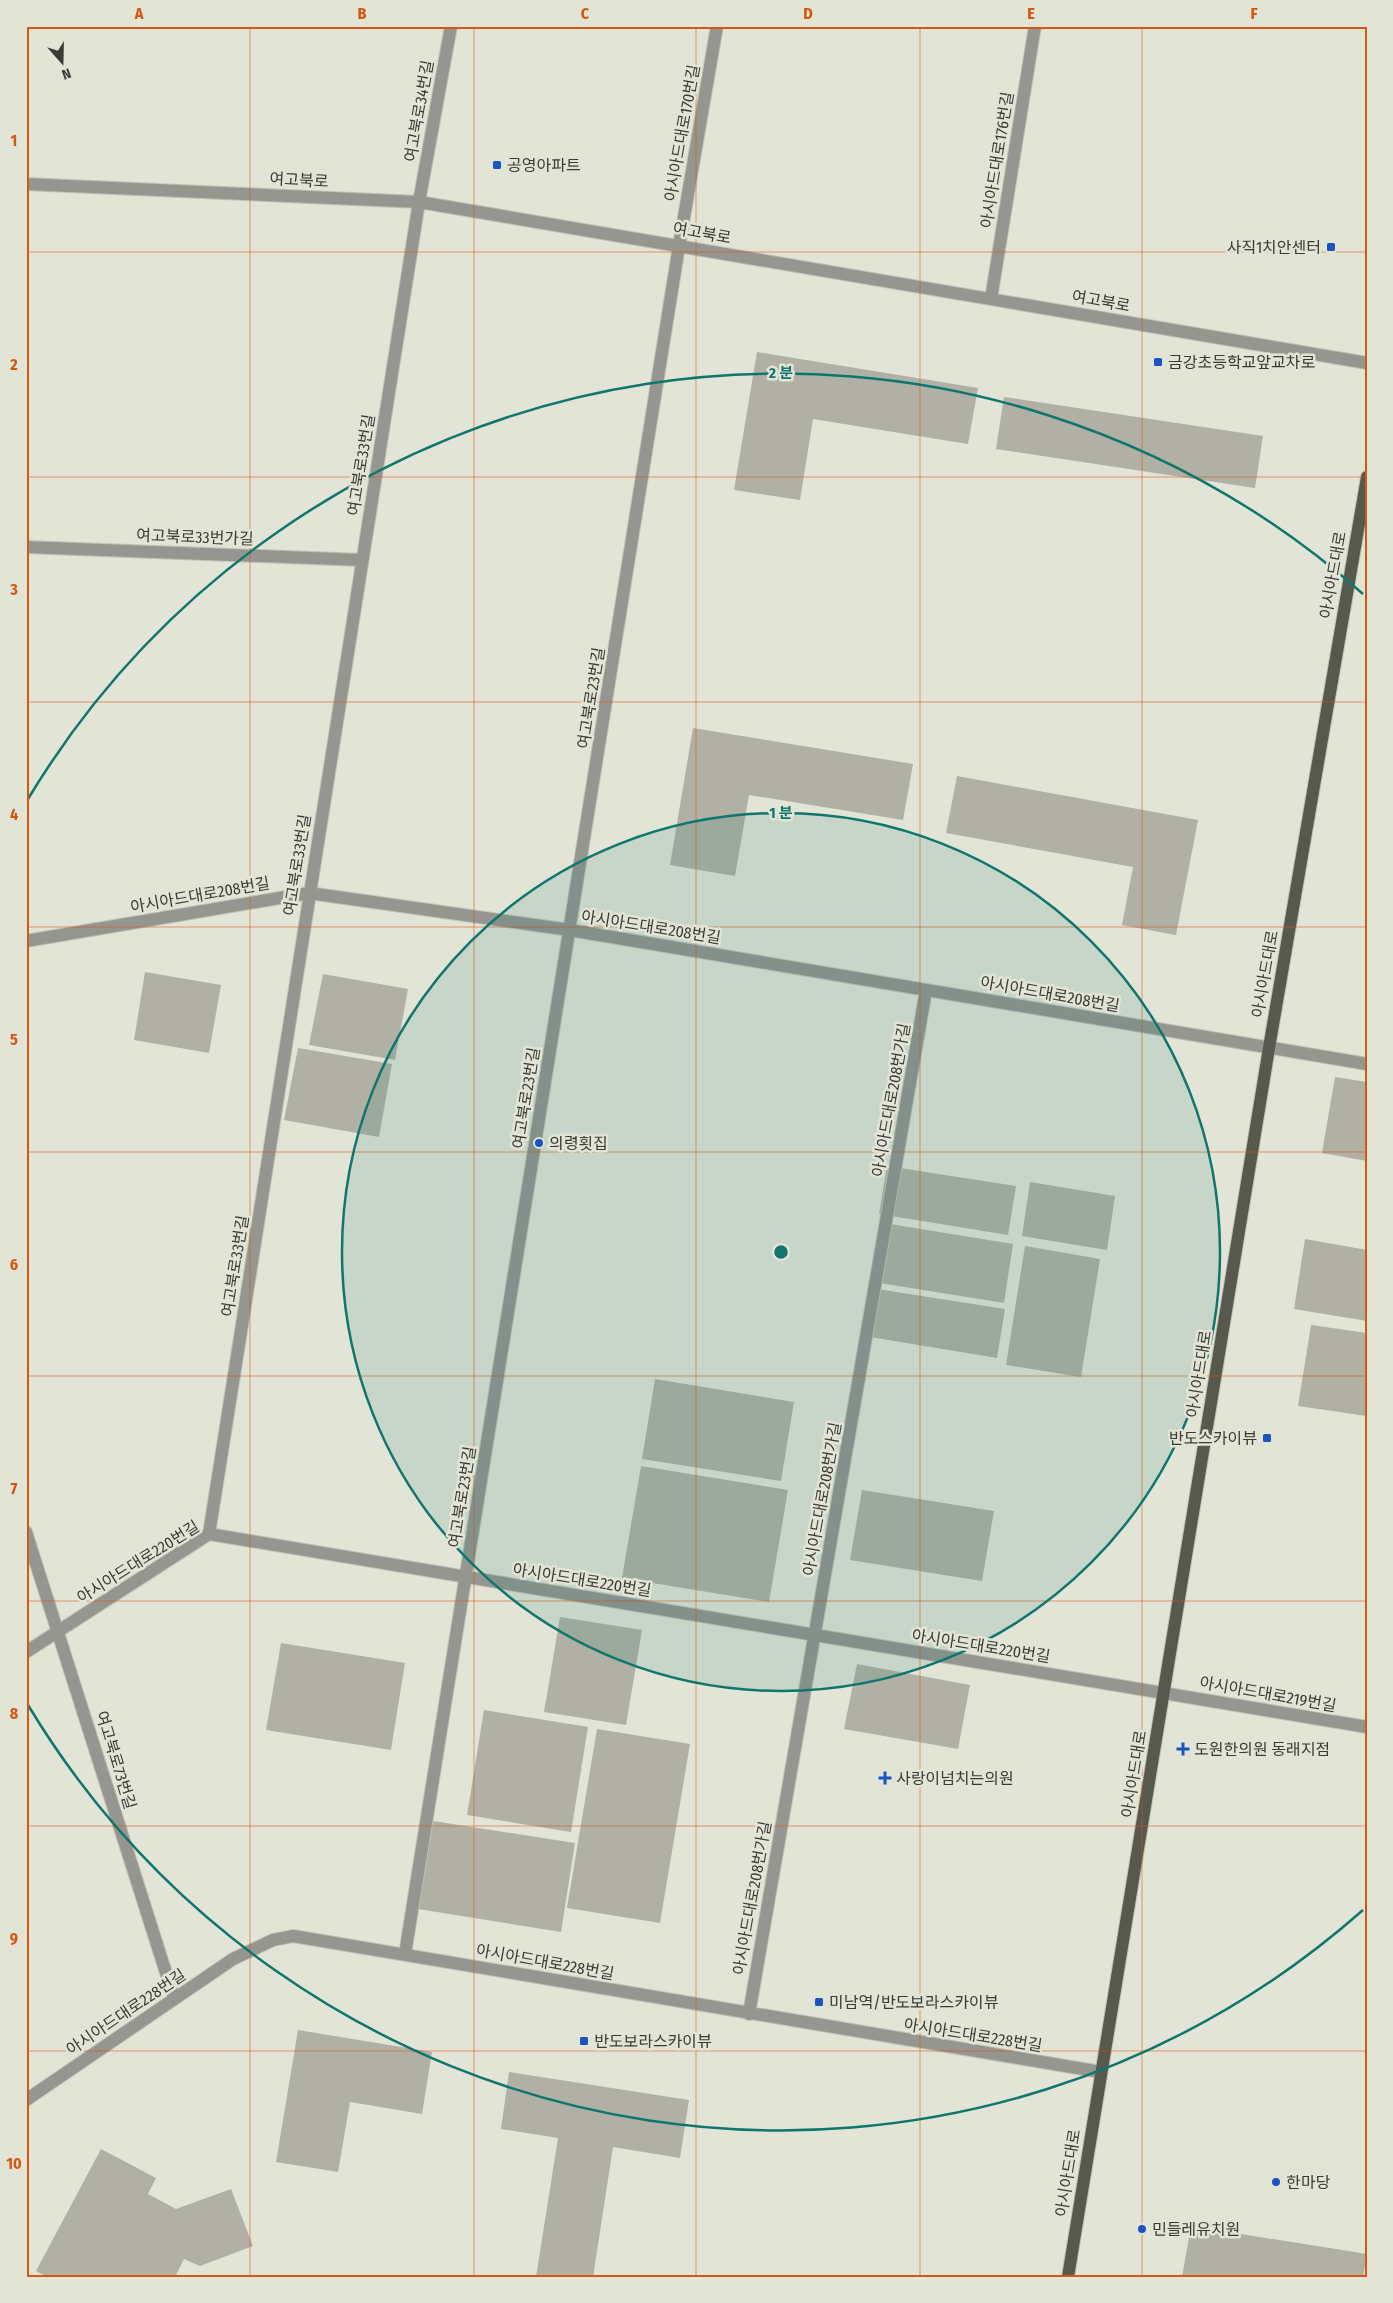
<svg xmlns="http://www.w3.org/2000/svg" width="1393" height="2303" viewBox="0 0 1393 2303" font-family="'Fira Sans Condensed','Noto Sans KR',sans-serif">
<rect width="100%" height="100%" fill="#e2e4d6"/>
<path fill="#b0b1a4" d="M757 352 978 388 968 444 813 419 800 500 734 490Z
M1004 397 1263 436 1255 488 996 449Z
M693 728 913 764 903 820 749 795 735 876 670 865Z
M957 776 1198 820 1176 935 1122 925 1133 867 946 833Z
M145 972 221 985 209 1053 134 1040Z
M323 974 408 989 395 1060 309 1045Z
M298 1048 392 1064 379 1137 284 1120Z
M1335 1077 1367 1082V1161L1322 1153Z
M887 1166 1016 1186 1008 1235 879 1214Z
M1030 1182 1115 1196 1107 1250 1022 1236Z
M890 1224 1013 1244 1004 1303 880 1283Z
M1305 1239 1367 1250V1321L1294 1309Z
M1025 1246 1100 1259 1081 1377 1006 1365Z
M877 1289 1005 1309 997 1358 870 1337Z
M1311 1325 1367 1333V1416L1298 1406Z
M655 1379 794 1402 781 1481 642 1459Z
M641 1466 788 1490 769 1602 622 1578Z
M862 1490 994 1511 982 1581 850 1560Z
M560 1617 642 1630 626 1725 544 1712Z
M281 1643 405 1663 391 1750 266 1730Z
M857 1664 970 1685 958 1749 844 1729Z
M484 1710 588 1727 571 1832 467 1815Z
M597 1729 690 1744 660 1923 567 1908Z
M427 1820 575 1843 561 1932 412 1908Z
M298 2030 432 2052 422 2114 350 2102 338 2172 276 2162Z
M509 2072 689 2100 680 2158 613 2147 593 2277H536L558 2138 501 2129Z
M101 2149 156 2178 148 2194 176 2209 231 2189 253 2246 200 2266 184 2259 176 2275 181 2277H48L36 2271Z
M1191 2226 1367 2254 1363 2277H1182Z"/>
<g fill="none" stroke-linecap="round" stroke-linejoin="round">
<g stroke="#c1c2b6" stroke-width="14">
<path id="minor" d="M26 184 419 202 1367 363
M991 299 1035 26
M26 547 362 560
M26 941 309 893 570 930 1367 1064
M26 1532 174 1998
M209 1534 419 202 451 26
M26 1652 209 1534 1367 1727
M405 1954 679 246 717 26
M749 2014 926 990
M26 2100 233 1959 273 1940 293 1936 1101 2072"/>
</g>
<g stroke="#c1c2b6" stroke-width="14">
<path id="major" d="M1068 2277 1269 1048 1367 477"/>
</g>
<use href="#minor" stroke="#959690" stroke-width="12"/>
<use href="#major" stroke="#57584e" stroke-width="12"/>
</g>
<path fill="none" stroke="#d75610" stroke-width="1" stroke-opacity="0.55" d="M250 26V2277M474 26V2277M696 26V2277M920 26V2277M1142 26V2277M26 252H1367M26 477H1367M26 702H1367M26 927H1367M26 1152H1367M26 1376H1367M26 1601H1367M26 1826H1367M26 2051H1367"/>
<circle cx="781" cy="1252" r="439" fill="#0f766e" fill-opacity=".12"/>
<g fill="none" stroke="#0f766e" stroke-width="2.5">
<circle cx="781" cy="1252" r="439"/>
<path d="M1363 1910A879 879 0 0 1 28 1705M28 799A879 879 0 0 1 1363 594"/>
</g>
<g fill="#1b54c1" stroke="#e2e4d6" stroke-width="2">
<rect x="492" y="160" width="10" height="10" rx="2.5"/>
<rect x="1326" y="242" width="10" height="10" rx="2.5"/>
<rect x="1153" y="357" width="10" height="10" rx="2.5"/>
<circle cx="539" cy="1143" r="5"/>
<rect x="1262" y="1433" width="10" height="10" rx="2.5"/>
<path d="M1180.5 1741.5h5v5h5v5h-5v5h-5v-5h-5v-5h5z"/>
<path d="M882.5 1770.5h5v5h5v5h-5v5h-5v-5h-5v-5h5z"/>
<rect x="814" y="1997" width="10" height="10" rx="2.5"/>
<rect x="579" y="2036" width="10" height="10" rx="2.5"/>
<circle cx="1276" cy="2182" r="5"/>
<circle cx="1142" cy="2229" r="5"/>
</g>
<g text-anchor="middle" dominant-baseline="central" stroke-width="5" stroke-linejoin="round" paint-order="stroke">
<g font-size="16" fill="#3b3b36" stroke="#e2e4d6">
<text transform="translate(419 111) rotate(-80)">여고북로34번길</text>
<text transform="translate(682 133) rotate(-80)">아시아드대로170번길</text>
<text transform="translate(997 160) rotate(-81)">아시아드대로176번길</text>
<text transform="translate(299 180) rotate(3)">여고북로</text>
<text transform="translate(702 233) rotate(10)">여고북로</text>
<text transform="translate(1101 301) rotate(10)">여고북로</text>
<text transform="translate(361 465) rotate(-81)">여고북로33번길</text>
<text transform="translate(195 537) rotate(2)">여고북로33번가길</text>
<text transform="translate(1333 575) rotate(-80)">아시아드대로</text>
<text transform="translate(591 698) rotate(-81)">여고북로23번길</text>
<text transform="translate(297 865) rotate(-81)">여고북로33번길</text>
<text transform="translate(200 895) rotate(-10)">아시아드대로208번길</text>
<text transform="translate(651 927) rotate(9)">아시아드대로208번길</text>
<text transform="translate(1265 974) rotate(-80)">아시아드대로</text>
<text transform="translate(1050 994) rotate(10)">아시아드대로208번길</text>
<text transform="translate(526 1098) rotate(-81)">여고북로23번길</text>
<text transform="translate(891 1100) rotate(-80)">아시아드대로208번가길</text>
<text transform="translate(235 1266) rotate(-81)">여고북로33번길</text>
<text transform="translate(1199 1374) rotate(-81)">아시아드대로</text>
<text transform="translate(462 1497) rotate(-81)">여고북로23번길</text>
<text transform="translate(822 1499) rotate(-80)">아시아드대로208번가길</text>
<text transform="translate(138 1562) rotate(-32)">아시아드대로220번길</text>
<text transform="translate(582 1580) rotate(9)">아시아드대로220번길</text>
<text transform="translate(981 1646) rotate(9)">아시아드대로220번길</text>
<text transform="translate(1268 1694) rotate(10)">아시아드대로219번길</text>
<text transform="translate(116 1760) rotate(73)">여고북로73번길</text>
<text transform="translate(1134 1774) rotate(-81)">아시아드대로</text>
<text transform="translate(752 1898) rotate(-80)">아시아드대로208번가길</text>
<text transform="translate(545 1962) rotate(10)">아시아드대로228번길</text>
<text transform="translate(126 2012) rotate(-34)">아시아드대로228번길</text>
<text transform="translate(973 2035) rotate(9)">아시아드대로228번길</text>
<text transform="translate(1068 2173) rotate(-81)">아시아드대로</text>
</g>
<g font-size="16" fill="#3b3b36" stroke="#e2e4d6" text-anchor="start">
<text x="507" y="165">공영아파트</text>
<text x="1321" y="247" text-anchor="end">사직1치안센터</text>
<text x="1168" y="362">금강초등학교앞교차로</text>
<text x="549" y="1143">의령횟집</text>
<text x="1257" y="1438" text-anchor="end">반도스카이뷰</text>
<text x="1194" y="1749">도원한의원 동래지점</text>
<text x="896" y="1778">사랑이넘치는의원</text>
<text x="829" y="2002">미남역/반도보라스카이뷰</text>
<text x="594" y="2041">반도보라스카이뷰</text>
<text x="1286" y="2182">한마당</text>
<text x="1152" y="2229">민들레유치원</text>
</g>
</g>
<circle cx="781" cy="1252" r="8" fill="#0f766e" stroke="#e2e4d6" stroke-width="2.5"/>
<g font-size="15" text-anchor="middle" font-weight="bold" fill="#0f766e" stroke="#e2e4d6" stroke-width="5" stroke-linejoin="round" paint-order="stroke">
<text x="781" y="378">2 분</text>
<text x="781" y="818">1 분</text>
</g>
<rect width="1393" height="2303" fill="none" stroke="#e2e4d6" stroke-width="55"/>
<g transform="translate(62 62) rotate(160)" stroke="#e2e4d6" stroke-width="4" paint-order="stroke">
<path d="M0-4L9 19L0 12L-9 19Z" fill="#3b3b36"/>
<text y="-8" font-size="14" font-weight="bold" text-anchor="middle" fill="#3b3b36">N</text>
</g>
<rect x="28" y="28" width="1338" height="2248" fill="none" stroke="#d75610" stroke-width="2"/>
<g font-size="16" text-anchor="middle" font-weight="bold" fill="#d75610">
<text x="139" y="19">A</text>
<text x="362" y="19">B</text>
<text x="585" y="19">C</text>
<text x="808" y="19">D</text>
<text x="1031" y="19">E</text>
<text x="1254" y="19">F</text>
<text x="14" y="146">1</text>
<text x="14" y="370">2</text>
<text x="14" y="595">3</text>
<text x="14" y="820">4</text>
<text x="14" y="1045">5</text>
<text x="14" y="1270">6</text>
<text x="14" y="1494">7</text>
<text x="14" y="1719">8</text>
<text x="14" y="1944">9</text>
<text x="14" y="2169">10</text>
</g>
</svg>
